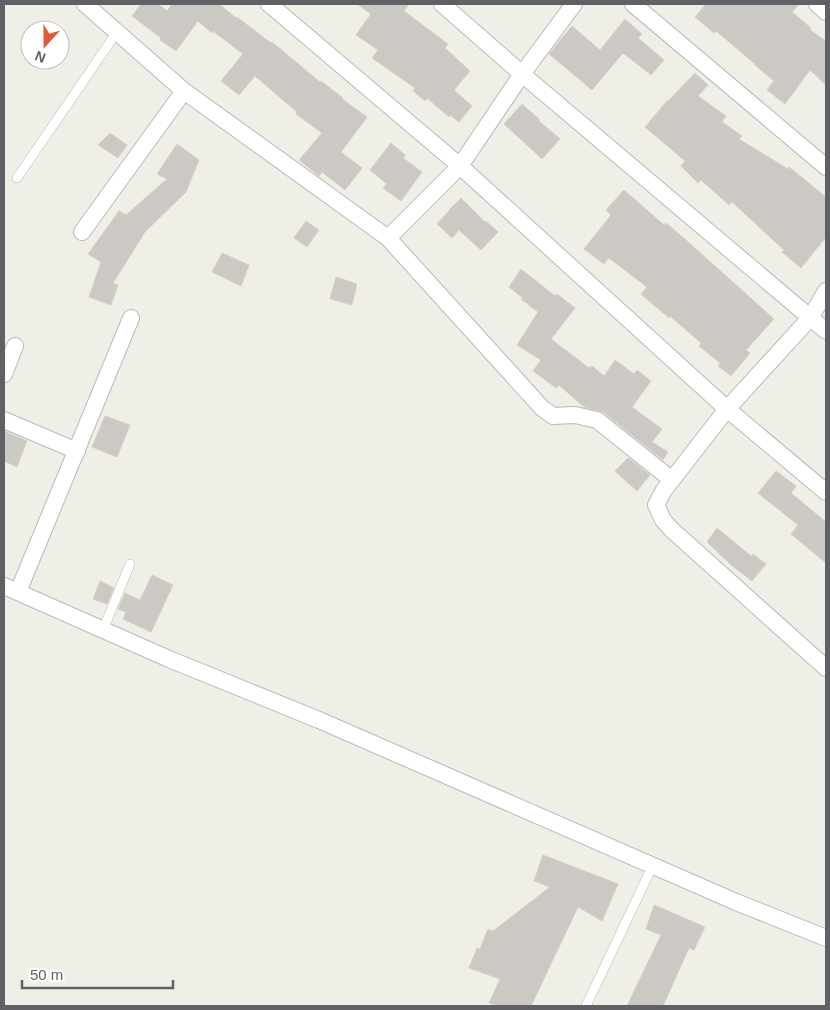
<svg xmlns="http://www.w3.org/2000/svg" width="830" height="1010" viewBox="0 0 830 1010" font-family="Helvetica,sans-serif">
<rect width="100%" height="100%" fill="#f0efe7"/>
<path fill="#ccc9c4" stroke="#d4d1c6" d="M141 4H158L167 11 172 4H219L236 18 237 17 271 43 272 42 320 82 321 81 343 98 342 99 367 117 341 152 362 168 345 190 322 172 319 176 299 160 322 133 296 114 297 112 255 76 239 95 221 81 243 54 213 31 212 33 198 21 176 51 160 40 161 38 132 16Z
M357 4H409L404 11 448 44 445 48 470 71 454 90 472 106 459 122 450 115 449 117 427 98 425 101 413 91 415 88 372 58 378 50 356 35 371 14Z
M706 4H799L792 12 811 28 810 30 826 41V85L810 70 785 104 767 90 774 81 755 65V64L716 31 714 33 695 17Z
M625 19 642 34 638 38 664 60 651 75 623 53 592 90 549 54 572 26 600 50Z
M695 73 708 85 698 96 726 116 722 122 742 136 739 139 788 169 789 167 826 197V237L801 268 782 252 784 250 732 202 729 205 701 180 698 183 681 166 685 161 645 127 667 101H668Z
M522 104 540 120 539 121 560 139 542 159 504 124Z
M110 133 127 145 118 158 98 145Z
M391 143 405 155 403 158 422 172 401 201 383 188 387 184 370 170Z
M177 144 199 160 186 192 145 232 113 283 118 285 111 305 89 297 101 262 88 254 119 211 126 215 167 179 157 174Z
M624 190 664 225 666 223 686 240 774 319 746 350 750 353 731 376 718 366 720 363 699 346 701 343 670 316 669 318 641 294 647 287 609 258 604 264 584 249 611 215 606 210Z
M461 198 485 222 486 221 498 232 481 250 459 230 452 238 437 224 449 211V210Z
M306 221 319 230 307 247 294 238Z
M222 253 249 265 241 286 212 272Z
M521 269 555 296 557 294 575 308 551 339 589 368 592 366 604 376 615 360 634 374 637 370 651 381 632 407 662 429 652 442 668 452 663 460 603 412 584 407 559 385 556 388 533 371 541 360 517 345 538 312 521 299 523 298 509 287Z
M336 277 357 284 352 305 330 299Z
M105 416 130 425 117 457 92 447Z
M4 431 27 441 17 467 4 461Z
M628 458 650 475 637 491 615 471Z
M776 471 796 486 791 493 826 522V563L791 534 798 525 758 493Z
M717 528 751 556 753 554 766 564 752 581 731 565 707 542Z
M152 575 173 585 151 632 123 619 126 612 118 609 125 593 140 600Z
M100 581 114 588 107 604 93 599Z
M543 855 618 884 602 921 578 907 531 1006H498L489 1003 500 979 469 968 477 948 480 949 488 929 493 931 550 887 534 881Z
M654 905 705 927 694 950 689 948 663 1006H627L661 935 646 929Z"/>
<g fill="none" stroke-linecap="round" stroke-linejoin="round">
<g stroke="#b7b9bd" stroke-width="10">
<path id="service" d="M17 178 117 32
M103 630 130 564
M586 1006 653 865"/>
</g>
<g stroke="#b7b9bd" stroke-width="18">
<path id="minor" d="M85 4 184 91 388 238 542 408 553 416 575 415 597 420 672 480
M269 4 460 166 727 409 826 492
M442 4 522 74 826 331
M633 4 826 167
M817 4 826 12
M82 232 184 91
M388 238 460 166 522 74 574 4
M826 291 810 318 727 409 664 490 656 505 663 520 672 530 826 668
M4 374 15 346
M4 420 77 451
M4 586 169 659 319 720 736 902 826 938
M18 592 131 318"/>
</g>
<use href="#service" stroke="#fff" stroke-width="9"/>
<use href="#minor" stroke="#fff" stroke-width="16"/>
</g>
<rect width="830" height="1010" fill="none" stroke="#5f6167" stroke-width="10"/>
<g transform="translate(45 45) rotate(201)"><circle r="24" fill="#ffffff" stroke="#bfc0c2"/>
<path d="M0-4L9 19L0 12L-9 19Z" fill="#e1583c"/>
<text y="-8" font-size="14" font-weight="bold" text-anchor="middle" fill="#5f6167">N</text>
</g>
<path d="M22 980v8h151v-8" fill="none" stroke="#5f6167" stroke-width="2.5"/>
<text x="30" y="980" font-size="15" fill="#5f6167" stroke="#ffffff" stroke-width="4" paint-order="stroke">50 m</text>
</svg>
